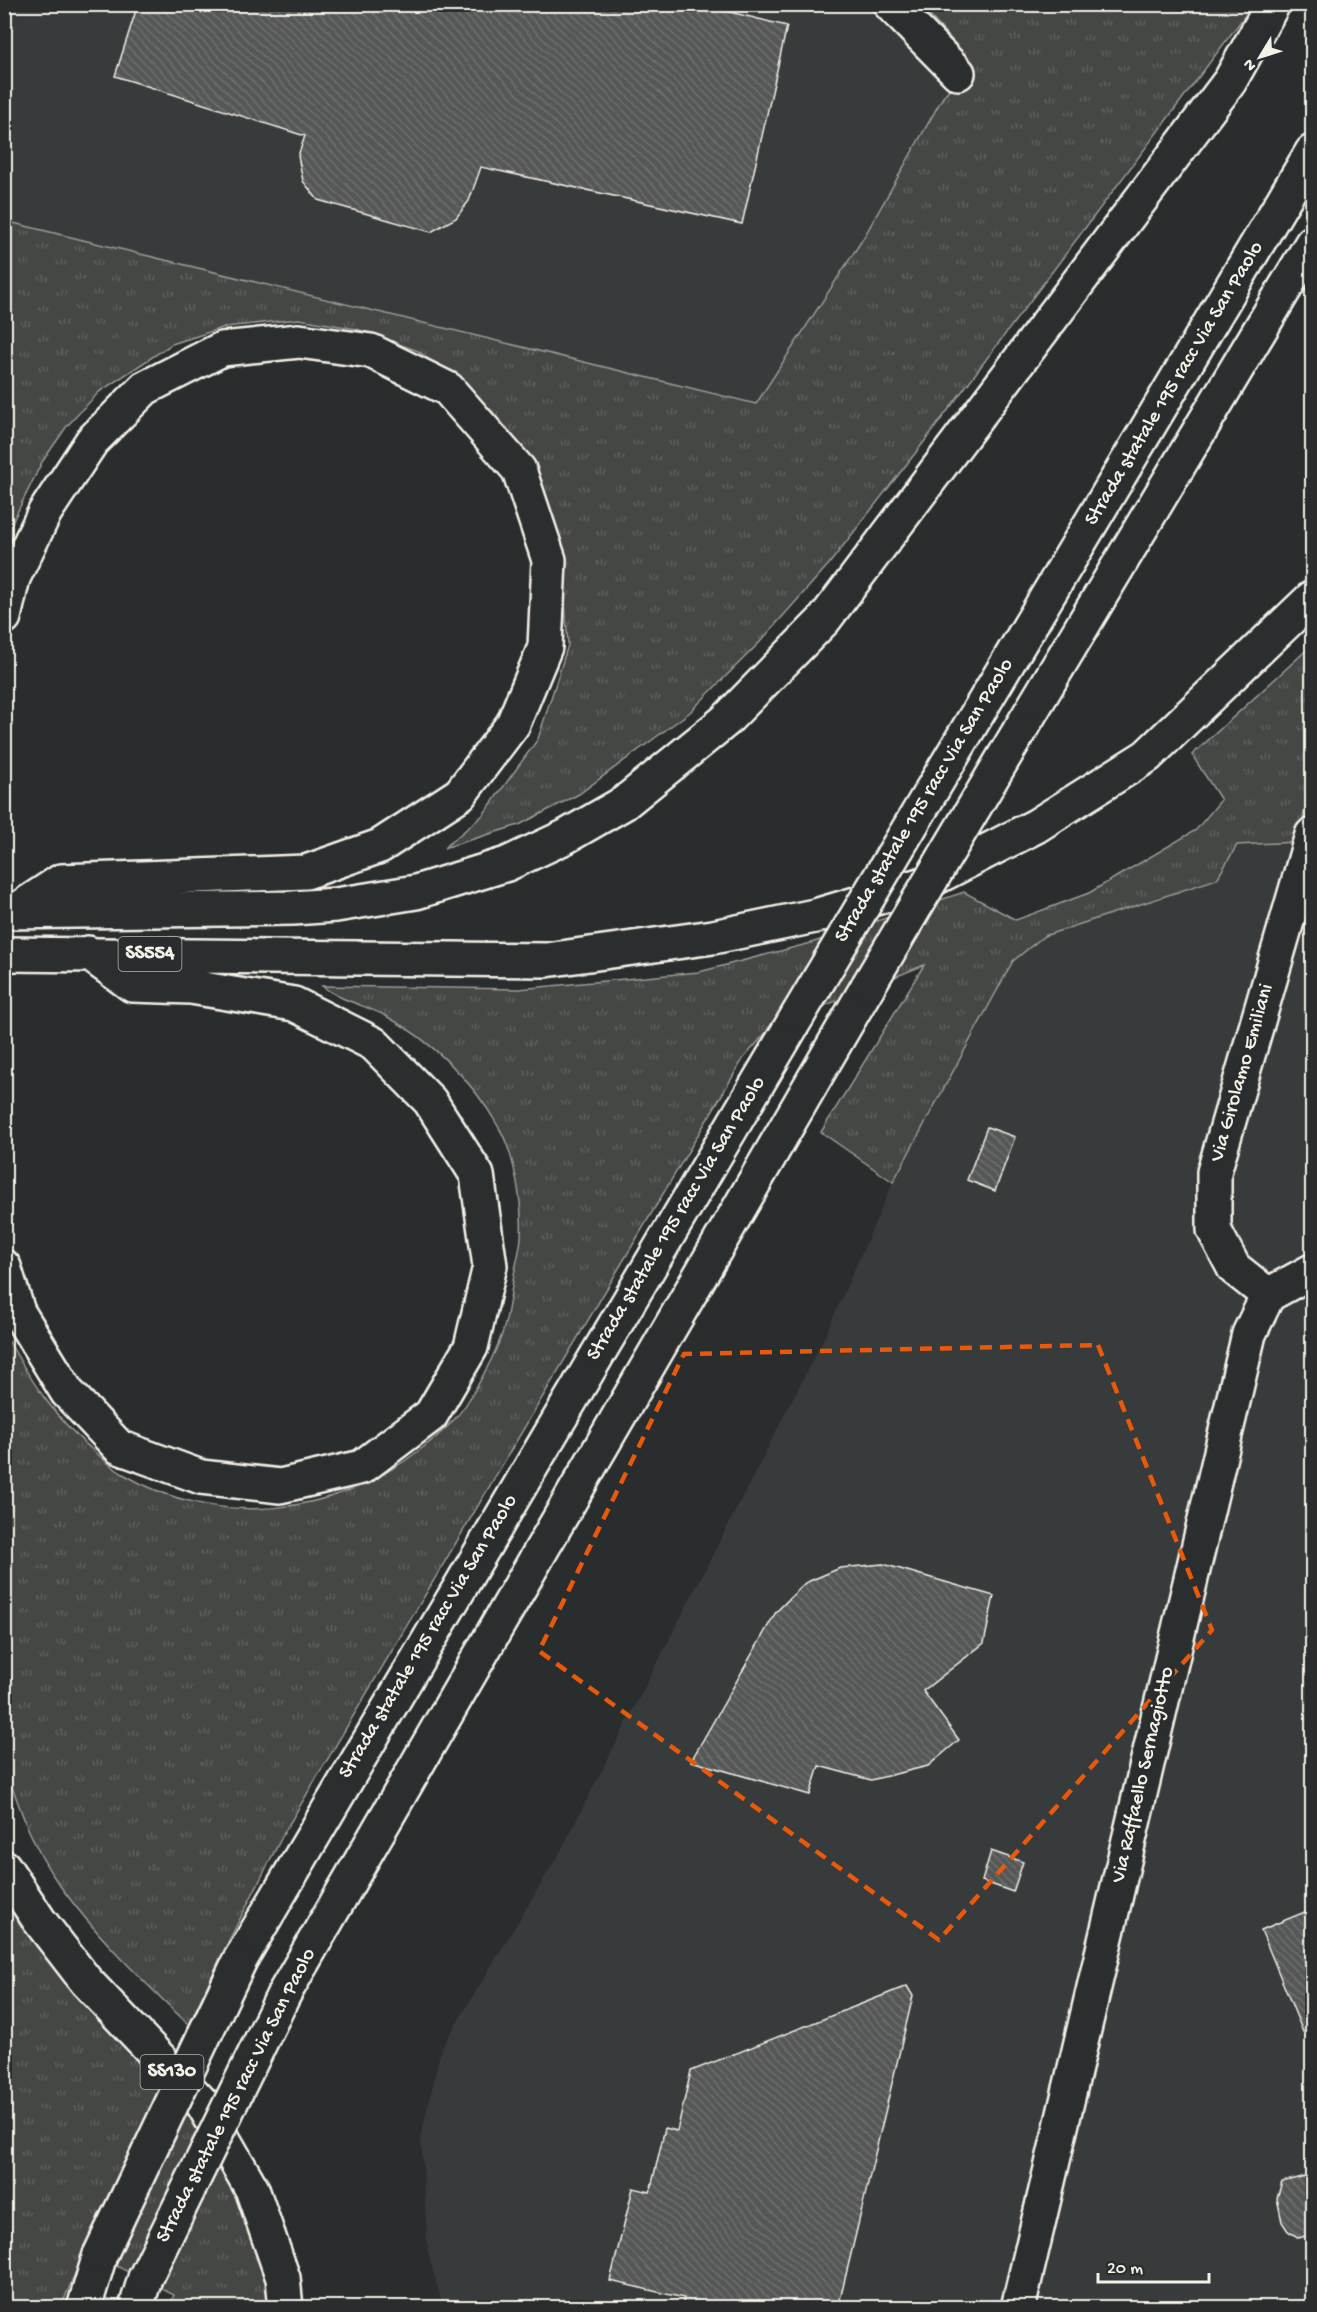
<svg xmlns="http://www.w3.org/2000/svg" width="1317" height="2312" viewBox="0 0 1317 2312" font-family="'Gochi Hand',sans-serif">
<defs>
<pattern id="grass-tufts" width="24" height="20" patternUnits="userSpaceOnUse" patternTransform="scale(1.5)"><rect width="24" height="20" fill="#444645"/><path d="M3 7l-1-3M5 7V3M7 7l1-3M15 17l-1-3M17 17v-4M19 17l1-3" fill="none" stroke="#606160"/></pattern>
<pattern id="building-back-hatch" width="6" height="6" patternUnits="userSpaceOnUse" patternTransform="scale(1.5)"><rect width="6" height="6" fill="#555756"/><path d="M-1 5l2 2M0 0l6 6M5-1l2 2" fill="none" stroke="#6e706e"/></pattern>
</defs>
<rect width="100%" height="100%" fill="#2a2d2e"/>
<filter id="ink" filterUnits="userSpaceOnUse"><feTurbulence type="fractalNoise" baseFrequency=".0167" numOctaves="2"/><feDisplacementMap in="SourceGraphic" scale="12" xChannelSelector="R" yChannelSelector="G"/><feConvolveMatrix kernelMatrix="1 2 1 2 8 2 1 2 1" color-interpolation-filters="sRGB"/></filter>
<g filter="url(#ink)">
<path fill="#373a3a" d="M4 5H920L972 60 943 97 864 237 756 404 5 221Z
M1312 785V2307H443L428 2252 421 2136 441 2049 559 1854 825 1336 893 1182 1013 961 1044 936 1217 879 1237 845 1296 842Z"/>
<path fill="url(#grass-tufts)" stroke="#9c9c96" stroke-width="1.5" d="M920 5H1253L924 442 829 564 760 642 690 712 579 794 519 825 444 848 483 815 538 739 568 645 562 561 521 452 477 397 418 351 357 329 299 319 225 327 172 344 99 392 67 426 42 462 5 537V221L756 404 864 237 943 97 971 61Z
M1312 645V785L1296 842 1237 845 1217 879 1044 936 1013 961 893 1182 821 1132 924 965 770 1028 743 1059 285 1831 224 1950 189 2025C142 1980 93 1933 56 1880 32 1846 19 1806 5 1767L4 1333C32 1382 53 1417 97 1454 106 1461 114 1469 123 1474 218 1530 336 1516 421 1449 439 1435 458 1419 470 1398 482 1379 500 1345 505 1324 509 1308 511 1291 514 1275 516 1263 520 1250 521 1238 523 1205 515 1154 498 1126 472 1080 432 1041 386 1016 365 1005 341 1001 322 986L519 989 699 972 811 943 964 892 1016 920 1089 893 1196 830 1221 800 1192 755Z
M4 1896 154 2065 238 2180 267 2274 270 2307H169L174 2295 85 2250 61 2307H5Z"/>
<path fill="url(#building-back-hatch)" stroke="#f4f1e8" stroke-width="1.5" d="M138 4H697L787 26 742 224 481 167 469 201 456 218 431 232 318 200 303 181 298 156 305 136 115 76Z
M987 1127 1015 1137 995 1191 967 1180Z
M883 1564 994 1596 984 1643 923 1691 959 1740 928 1766 871 1780 819 1766 810 1795 691 1761 776 1612 805 1583 840 1568Z
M991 1851 1023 1862 1013 1892 982 1881Z
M1312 1909V2028L1303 2032 1261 1930Z
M907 1986 913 1996 838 2308H690L682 2306 684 2298 610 2281 633 2188 650 2192 665 2128 677 2131 691 2071Z
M1309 2175 1312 2183V2234L1299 2238 1288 2231 1282 2222 1277 2198 1282 2182Z"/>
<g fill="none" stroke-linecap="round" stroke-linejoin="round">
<g stroke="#f4f1e8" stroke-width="38">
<path id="street" d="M890 4 958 73
M1268 1295 1234 1268 1214 1230V1172L1312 835
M1018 2308 1249 1334 1268 1295 1312 1271"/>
</g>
<g stroke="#f4f1e8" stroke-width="38">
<path id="highway" d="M4 617 13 578 45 512 92 441 145 388 222 349 299 341 371 351 448 389 519 470 549 560 545 647 513 724 460 794 380 846 306 872 61 881 14 912
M1020 730 1312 243
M945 768 1312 152
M4 912 293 908 336 905 416 892 507 864 565 837 624 803 725 721 824 620 1230 81 1273 4
M4 954 546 960 713 937 815 916 923 884 1036 826 1147 756 1312 598
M4 1267 18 1312 67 1392 119 1447 201 1477 280 1486 362 1467 431 1415 471 1347 490 1266 477 1175 430 1101 374 1044 294 1004 191 987 132 985 88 953
M4 1867 39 1920 86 1981 203 2104 252 2189 283 2278 286 2308
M240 1960 798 1015
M284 1994 868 986
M84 2308 100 2255
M136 2308 145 2278"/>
</g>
<use href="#street" stroke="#2a2d2e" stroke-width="33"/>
<use href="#highway" stroke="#2a2d2e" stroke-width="33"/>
<g stroke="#f4f1e8" stroke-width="38" stroke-linecap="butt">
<path id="highway-bridge" d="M868 986 1020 730
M798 1015 945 768
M100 2255 240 1960
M145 2278 284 1994"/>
</g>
<use href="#highway-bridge" stroke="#2a2d2e" stroke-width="33"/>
</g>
</g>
<path fill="none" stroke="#e8590c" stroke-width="4.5" stroke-dasharray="12 8" stroke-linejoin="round" d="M1098 1345 1212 1630 939 1940 539 1651 684 1354Z"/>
<g text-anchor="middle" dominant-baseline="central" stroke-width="6" stroke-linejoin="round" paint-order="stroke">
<g fill="#2a2d2e" stroke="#b7b6b0" stroke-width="1.5">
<rect x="118.5" y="937" width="63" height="34" rx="4.5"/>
<rect x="140.5" y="2055" width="63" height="34" rx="4.5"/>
</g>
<g font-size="20" font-weight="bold" fill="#f4f1e8">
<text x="150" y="954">SS554</text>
<text x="172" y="2072">SS130</text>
</g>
<g font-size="21" fill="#f4f1e8" stroke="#2a2d2e">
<text transform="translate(1175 384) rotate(-59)">Strada statale 195 racc Via San Paolo</text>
<text transform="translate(925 801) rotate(-59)">Strada statale 195 racc Via San Paolo</text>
<text transform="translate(1243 1073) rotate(-74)">Via Girolamo Emiliani</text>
<text transform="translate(677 1219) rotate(-59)">Strada statale 195 racc Via San Paolo</text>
<text transform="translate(429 1637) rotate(-59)">Strada statale 195 racc Via San Paolo</text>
<text transform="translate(1144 1775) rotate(-77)">Via Raffaello Sernagiotto</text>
<text transform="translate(237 2096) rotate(-63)">Strada statale 195 racc Via San Paolo</text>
</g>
</g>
<rect width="1317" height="2312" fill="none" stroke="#2a2d2e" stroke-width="24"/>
<rect x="12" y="12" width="1293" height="2288" fill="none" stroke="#f4f1e8" stroke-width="2" filter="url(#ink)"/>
<g transform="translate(1260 57) rotate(232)" stroke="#2a2d2e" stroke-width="4.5" paint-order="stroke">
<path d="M0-4.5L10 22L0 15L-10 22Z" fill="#f4f1e8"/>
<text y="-9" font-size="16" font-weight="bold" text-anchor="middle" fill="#f4f1e8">N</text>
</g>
<path d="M1098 2273v9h111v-9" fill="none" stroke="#f4f1e8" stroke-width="3"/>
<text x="1107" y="2273" font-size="18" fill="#f4f1e8" stroke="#2a2d2e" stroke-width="4.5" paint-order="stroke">20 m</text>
</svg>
